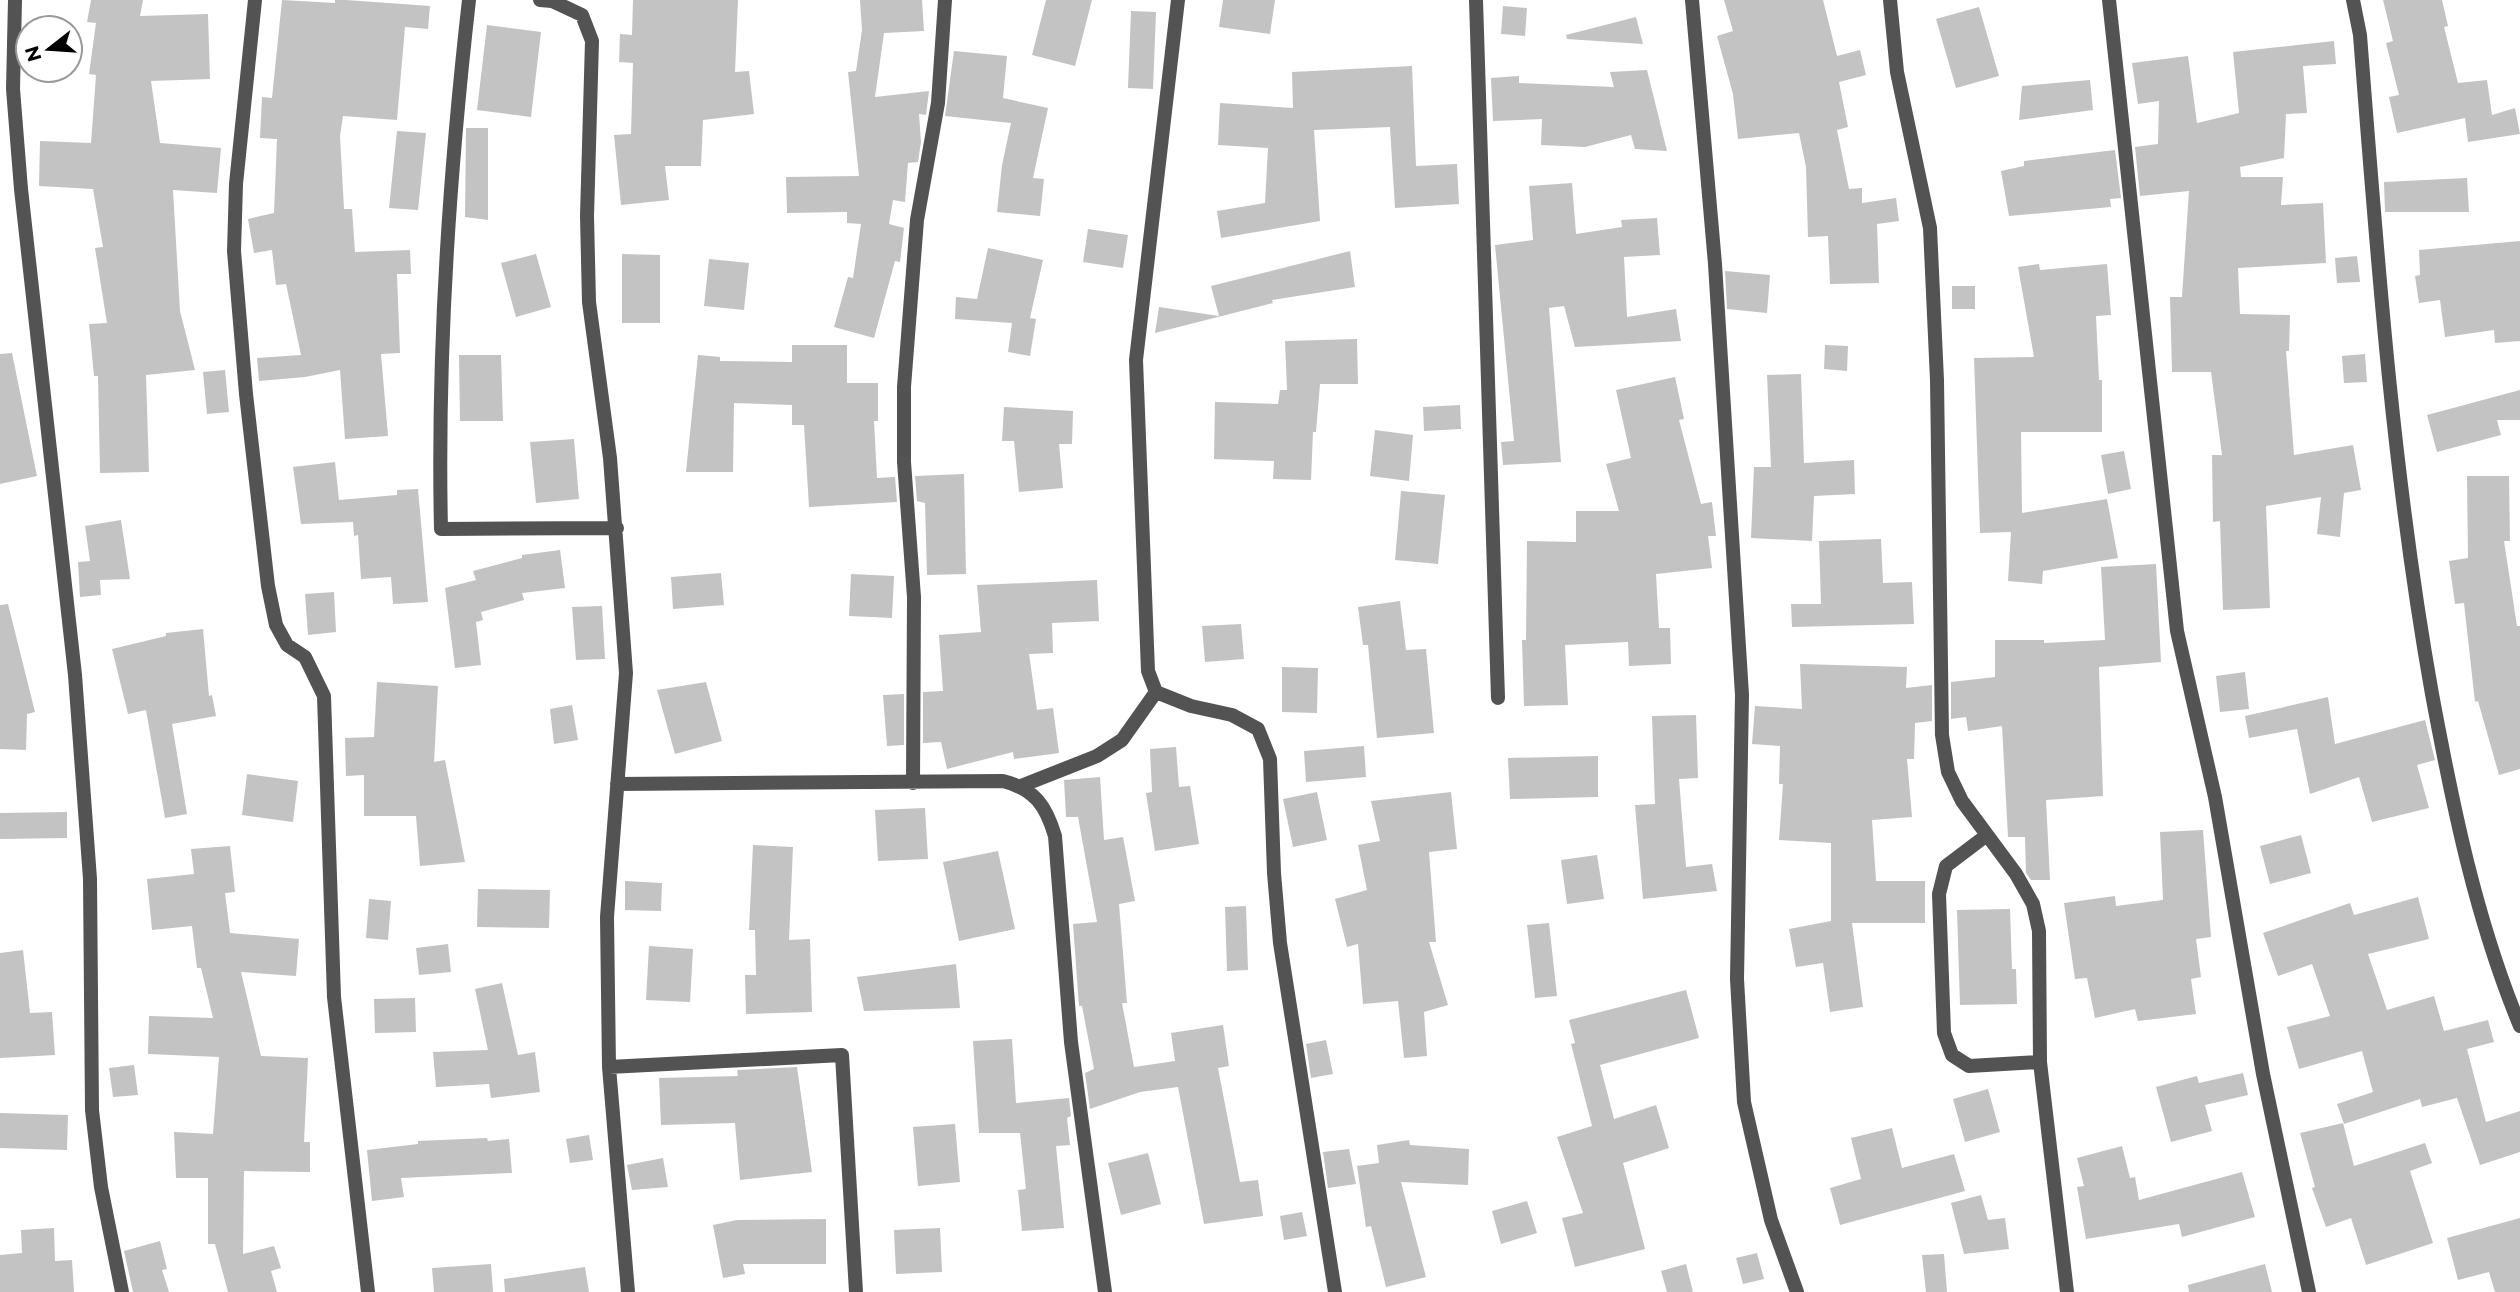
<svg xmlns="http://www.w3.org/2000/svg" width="2520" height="1292" viewBox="0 0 2520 1292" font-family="Montserrat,sans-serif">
<rect width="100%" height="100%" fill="#fff"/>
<path fill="#c3c3c3" d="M91 0H143L140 16 208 14 210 79 151 81 160 143 221 148 217 193 173 190 180 311 195 370 146 375 149 472 100 473 98 376H94L89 324 107 323 95 248 103 247 93 189 39 186 40 141 91 143 96 75 89 74 96 23 87 22Z
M282 0 335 3V0H346L430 6 428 29 405 27 397 120 343 116 340 136 344 209H352L355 252 410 250 411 274H397L400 353 381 354 388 436 345 439 340 370 305 377 259 381 257 358 301 355 286 284 276 285 272 250 254 253 248 219 274 213 277 139 260 138 262 97 272 98Z
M633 0H738L735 72 749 71 754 114 703 120 701 166H665L669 200 621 205 614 135 631 134 633 63 619 62 620 34 632 35Z
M860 0H922L924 31 884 33 875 97 929 91 926 115 919 114 921 142 918 162 908 163 905 202 893 200 889 224 904 228 900 262 895 261 874 338 834 327 848 277 853 278 861 224 847 223V212L787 213 786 177 859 176 848 72 856 71 862 30Z
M1046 0H1092L1075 66 1032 55Z
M1223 0H1275L1270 34 1219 27Z
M1724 0H1823L1837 56 1860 50 1866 75 1839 82 1848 127 1837 130 1849 189 1862 188V203L1896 198 1899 221 1877 224 1879 283 1830 284 1828 236 1808 237 1806 167 1799 133 1738 139 1733 94 1717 36 1733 31Z
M2383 0H2442L2448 26 2444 27 2458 83 2487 80 2492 115 2515 108 2520 134 2468 142 2465 118 2397 133 2389 97 2399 95 2386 43 2393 41Z
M1503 6 1527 8 1525 36 1501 34Z
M1979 7 1999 76 1956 88 1936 19Z
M1131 11 1156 12 1153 89 1128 88Z
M1636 17 1643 44 1567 39 1566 35Z
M487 25 541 32 531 117 477 110Z
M2334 41 2336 64 2303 66 2307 113 2286 114 2284 158 2240 167 2241 177H2283L2281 205 2323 203 2326 263 2238 268 2240 314 2290 315 2289 351H2286L2294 455 2353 445 2361 490 2344 493 2340 537 2317 534 2321 497 2266 506 2270 608 2223 610 2220 521 2213 522 2212 455H2222L2211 372H2172L2170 297H2182L2189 191 2140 196 2135 147 2158 144 2159 101 2138 104 2132 63 2188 56 2197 123 2239 113 2233 52Z
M954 51 1007 56 1003 98 1048 108 1033 178 1044 179 1040 216 997 212 1002 165 1011 123 945 116Z
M1412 66 1416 166 1457 164 1459 204 1395 208 1390 127 1314 130 1320 221 1221 238 1217 211 1265 203 1268 148 1218 145 1220 103 1293 108 1292 72Z
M1647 70 1667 151 1635 149 1631 135 1585 147 1541 145 1542 119 1493 121 1491 78 1519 76V83L1614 87 1610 72Z
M2090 80 2093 110 2019 120 2022 86Z
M466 128H488V220L465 217Z
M397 131 426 133 418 210 389 208Z
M2115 150 2121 198 2110 199 2111 207 2009 216 2001 171 2024 166V161Z
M2467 178 2469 212H2385L2384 182Z
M1572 183 1576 234 1622 227 1621 220 1657 218 1660 255 1624 257 1627 317 1676 309 1681 341 1575 347 1564 306 1549 308 1561 462 1503 465 1501 442 1514 441 1495 245 1533 240 1529 186Z
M1088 229 1128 235 1123 268 1083 262Z
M2520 241V341L2495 343 2494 330 2445 337 2440 300 2419 303 2415 276 2420 275 2419 250Z
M988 248 1043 260 1030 318 1036 319 1030 356 1008 352 1012 323 955 319 956 297 977 299Z
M1350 251 1355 287 1272 300 1273 303 1155 333 1159 307 1219 316 1211 286Z
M536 254 551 307 516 317 501 263Z
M622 254 660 255V323H622Z
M2357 256 2360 282 2337 283 2335 258Z
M709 259 749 263 744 310 704 306Z
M2039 264 2040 270 2107 264 2111 315 2096 316 2099 380H2102V432H2021L2022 513 2107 499 2118 558 2043 571 2042 584 2008 581 2011 532 1980 533 1974 358 2034 357 2018 267Z
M1725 271 1770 275 1767 313 1727 309Z
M1952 286H1975V309H1952Z
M1357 339 1358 384H1320L1316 432H1313L1311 480 1273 479 1274 461 1214 459 1215 402 1278 404 1280 390H1287L1285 341Z
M792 345H847V383H878V421H874L877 478 895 477 897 502 809 507 804 425H792V405L734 403 733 472H686L698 355 720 357V361L792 362Z
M1825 345 1848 346 1847 371 1824 369Z
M12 353 37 476 0 484V354Z
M2365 354 2367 382 2344 383 2342 356Z
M459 355H501L503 421H460Z
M225 370 229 412 207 414 203 372Z
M1801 374 1804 463 1854 460 1855 494 1814 496 1812 541 1751 538 1754 467H1771L1767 375Z
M1675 377 1684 419 1679 420 1701 504 1712 502 1716 536H1708L1712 568 1656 574 1659 628H1670L1671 664 1629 666 1628 642 1565 645 1568 705 1524 706 1522 640H1526L1527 541 1576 542V511H1619L1606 464 1631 458 1616 390Z
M2520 390V420H2497L2501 435 2437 452 2427 415Z
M1460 405 1461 429 1424 431 1423 407Z
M1004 407 1073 411 1072 444H1059L1063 488 1019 492 1014 441H1002Z
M1375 430 1413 435 1409 481 1370 476Z
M574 439 579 499 536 503 530 442Z
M2124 451 2131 489 2108 494 2101 455Z
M335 462 339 500 397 495V490L418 489 428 602 393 604 391 577 361 579 358 535 354 536 353 522 301 524 293 467Z
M964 474 966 574 927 575 925 503 917 501 915 476Z
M2467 476H2509L2510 541H2504L2517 626H2520V769L2499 775 2478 701 2475 702 2464 603 2455 604 2449 561 2468 558Z
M1401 491 1445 495 1438 564 1395 560Z
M121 520 130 579 100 580 101 595 80 597 78 562 90 561 85 526Z
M1881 539 1883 583 1912 582 1914 624 1792 627 1791 604H1821L1819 541Z
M560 550 565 588 522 593 524 600 481 612 483 620 476 622 481 665 455 668 445 588 476 580 473 571 522 558V555Z
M2156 564 2161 662 2099 667 2103 796 2046 800 2050 880H2031L2026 873 2025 837H2008L2002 726 1968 731 1966 717 1951 719V682L1995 677V640H2044V643L2105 640 2101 567Z
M721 573 724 605 673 609 671 577Z
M851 574 894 576 892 618 849 616Z
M1097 580 1099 621 1052 623 1053 653 1029 654 1037 710 1053 708 1059 753 1014 759 1013 752 947 769 941 742 923 743V692L943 691 939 635 981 632 977 585Z
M334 592 336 632 308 635 305 594Z
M1400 601 1406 650 1426 649 1434 733 1377 738 1368 645H1363L1358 607Z
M8 604 35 712 27 714 26 750 0 749V605Z
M602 606 605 659 576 660 572 607Z
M1241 624 1244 659 1205 662 1202 626Z
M203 629 209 696 212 695 216 716 172 724 187 814 165 818 146 710 128 714 112 649 166 636V633Z
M1800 664 1907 667 1906 688 1932 685V721L1915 723 1914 759H1907L1912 817 1872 820 1876 881H1925V923H1852L1863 1007 1830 1012 1823 963 1796 967 1789 929 1831 921V843L1779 840 1783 784H1779L1780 746 1752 744 1755 706 1802 709Z
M1282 667 1318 668 1317 713 1282 712Z
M2245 672 2249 709 2220 712 2216 676Z
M377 682 438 686 434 762 445 760 465 862 420 866 416 816H364V775L346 776 345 738 374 737Z
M706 682 722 741 675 754 657 690Z
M904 694V745L887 746 883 695Z
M2328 697 2335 744 2425 720 2435 760 2417 765 2429 808 2372 822 2359 777 2310 794 2297 729 2249 738 2245 716Z
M572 705 578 740 554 744 550 709Z
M1696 715 1698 778 1679 779 1686 867 1712 864 1717 891 1643 899 1635 805 1655 804 1652 716Z
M1364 746 1366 777 1306 782 1304 751Z
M1176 747 1179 787 1190 786 1199 844 1155 851 1146 793 1152 792 1150 749Z
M1598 756V797L1510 799 1508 758Z
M247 774 298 781 293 822 242 815Z
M1100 777 1104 840 1123 837 1135 901 1119 904 1127 1003H1122L1134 1067 1175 1061 1171 1033 1223 1025 1229 1066 1218 1068 1240 1182 1258 1180 1263 1216 1204 1224 1178 1087 1140 1092 1090 1109 1085 1073 1094 1069 1082 1006H1079L1073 924 1097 922 1078 817H1066L1064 780Z
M1317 792 1327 840 1293 847 1283 799Z
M1451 792 1457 849 1429 852 1436 942H1429L1448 1005 1424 1012 1427 1056 1404 1058 1398 1001 1363 1004 1358 944 1347 947 1335 899 1367 890 1358 845 1380 841 1371 801Z
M925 808 928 859 878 861 875 810Z
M67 812V838L0 839V813Z
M2203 830 2211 937 2196 939 2201 977 2191 979 2196 1014 2138 1021 2135 1009 2095 1018 2087 978 2075 979 2064 903 2115 896 2116 906 2163 900 2160 832Z
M2301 835 2311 873 2270 884 2260 846Z
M753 845 793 847 789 940 810 939 812 1012 746 1014 745 975H756L755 930H749Z
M230 846 235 892 225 893 230 933 299 939 296 976 241 972 261 1056 308 1058 304 1142H310V1172L244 1171 243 1254 274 1246 281 1268 271 1271 277 1292H228L215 1244H208V1178H176L174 1132 213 1134 219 1057 148 1054 149 1016 213 1018 201 968H197L192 926 152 930 147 879 194 874 191 849Z
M998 851 1015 929 959 941 943 862Z
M1597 855 1604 899 1567 904 1561 860Z
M625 881 662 883 661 911 625 910Z
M478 889 550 890 549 928 477 927Z
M2418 897 2429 939 2368 954 2387 1010 2434 996 2444 1031 2488 1020 2494 1042 2467 1049 2486 1122 2520 1111V1152L2480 1165 2457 1098 2422 1107 2420 1099 2344 1124 2337 1104 2373 1092 2362 1051 2299 1069 2287 1027 2330 1016 2312 964 2278 976 2263 933 2350 903 2354 915Z
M369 899 391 901 388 940 366 938Z
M1246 906 1248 970 1227 971 1225 907Z
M2010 909 2012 969H2016L2017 1004 1960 1005 1957 910Z
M1549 923 1557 996 1535 998 1527 925Z
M448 944 451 972 419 975 416 948Z
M649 946 693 949 690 1002 646 1000Z
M23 950 30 1013 52 1012 55 1055 0 1058V953Z
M956 964 960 1008 864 1011 857 977Z
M502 983 518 1055 535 1052 540 1092 491 1098 489 1084 436 1087 433 1052 488 1050 475 989Z
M1686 990 1699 1038 1600 1065 1614 1119 1656 1105 1669 1148 1623 1163 1645 1249 1575 1267 1562 1218 1583 1213 1557 1137 1592 1126 1571 1044 1575 1043 1569 1020Z
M415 998 416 1032 375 1033 374 999Z
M1012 1039 1016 1103 1069 1098 1071 1116 1067 1118 1070 1145 1056 1146 1064 1228 1022 1231 1018 1190 1026 1189 1020 1133H979L973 1041Z
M1326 1040 1333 1074 1311 1078 1306 1044Z
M134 1065 138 1095 113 1097 109 1068Z
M797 1067 812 1172 740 1180 735 1123 661 1125 659 1078 738 1076 737 1070Z
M2243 1073 2248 1095 2205 1105 2212 1131 2171 1142 2156 1087 2197 1076 2199 1083Z
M1988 1089 2000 1132 1965 1142 1953 1099Z
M0 1113 68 1115 67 1150 0 1148Z
M2343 1123 2354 1166 2425 1143 2432 1163 2410 1171 2433 1243 2366 1265 2351 1218 2326 1227 2312 1188 2315 1187 2300 1133Z
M955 1124 960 1182 918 1186 913 1127Z
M1892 1128 1902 1168 1954 1154 1965 1191 1840 1225 1830 1188 1861 1179 1851 1138Z
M589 1135 593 1160 570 1163 566 1139Z
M487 1138 488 1141 509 1139 512 1173 401 1178 404 1197 372 1201 367 1150 418 1144V1141Z
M1409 1140 1410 1145 1469 1149 1468 1185 1401 1182 1426 1277 1386 1287 1371 1226 1366 1227 1357 1166 1379 1163 1377 1145Z
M2122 1146 2130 1178 2135 1177 2139 1200 2242 1172 2255 1217 2182 1237 2179 1224 2086 1239 2077 1187 2084 1186 2077 1158Z
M1349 1149 1356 1184 1328 1188 1323 1152Z
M1148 1153 1161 1204 1121 1215 1108 1163Z
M663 1158 668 1187 632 1190 627 1165Z
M1981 1195 1988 1220 2005 1218 2009 1249 1964 1254 1951 1203Z
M1527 1201 1537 1233 1501 1244 1492 1211Z
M1302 1212 1307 1236 1284 1240 1280 1216Z
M2520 1218V1292H2495L2489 1272 2458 1280 2447 1238Z
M826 1219V1264H743L745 1274 723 1278 713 1225 737 1220Z
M54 1228 55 1261 72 1260 74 1292H0V1255L22 1253 21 1230Z
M940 1228 942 1272 896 1274 894 1230Z
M160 1241 167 1269 162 1270 169 1292H133L124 1251Z
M1757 1253 1764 1279 1743 1284 1736 1258Z
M1944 1254 1947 1292H1926L1922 1255Z
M491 1264 493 1292H434L432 1268Z
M1686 1264 1693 1292H1667L1661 1271Z
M2265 1264 2272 1292H2189L2188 1285Z
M585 1267 589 1292H505L504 1279Z"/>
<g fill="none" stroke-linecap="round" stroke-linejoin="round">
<path stroke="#535353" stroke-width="14" d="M15 0 13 89 21 189 75 675 90 879 92 1110 101 1187 122 1292
M255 0 236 184 234 251 246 394 268 586 276 625 287 645 305 657 324 696 334 997 368 1292
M469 0C449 176 437 352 441 529L617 528
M540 0 552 1 582 15 592 41 587 216 589 302 610 458 626 673 607 917 609 1067 628 1292
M1178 0 1136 360 1148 671 1156 692 1191 706 1232 715 1258 729 1270 759 1274 873 1280 943 1335 1292
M1476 0 1498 698
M1692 0 1715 264 1742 695 1737 979 1744 1102 1771 1220 1797 1292
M1890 0 1897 72 1930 228 1937 380 1942 735 1948 772 1962 801 2016 874 2033 904 2039 931 2040 1062 2067 1292
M2109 0 2177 631 2215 797 2263 1074 2309 1292
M2353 0 2360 35C2377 255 2393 476 2432 694 2453 807 2476 920 2520 1026
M913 783 914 597 904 462V387L917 220 938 103 945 0
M617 784 1003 781C1035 789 1046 806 1055 836L1071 1042 1105 1292
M1021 786 1097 756 1122 740 1156 692
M1987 835 1946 866 1939 894 1944 1033 1952 1055 1969 1066 2040 1062
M609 1067 842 1055 856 1292"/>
</g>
<g transform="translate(49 49) rotate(253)"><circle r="33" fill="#ffffff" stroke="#999999" stroke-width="2"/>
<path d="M0-5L12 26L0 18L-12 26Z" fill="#000000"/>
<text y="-10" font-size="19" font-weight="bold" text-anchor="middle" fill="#000000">N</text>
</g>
</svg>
